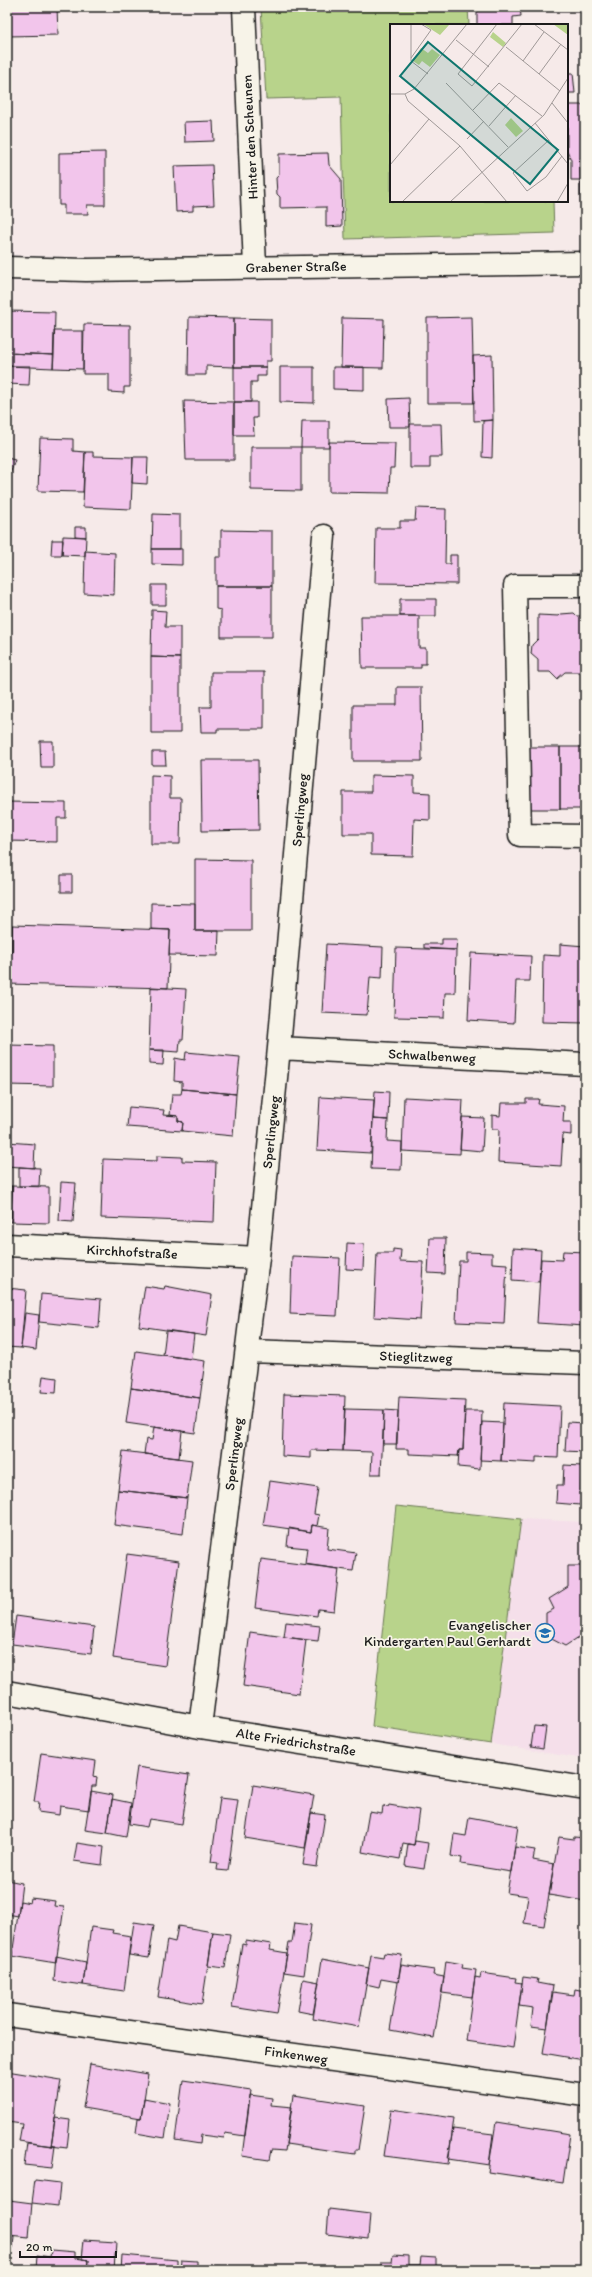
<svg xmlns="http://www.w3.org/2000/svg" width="592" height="2277" viewBox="0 0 592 2277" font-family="Itim,sans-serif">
<rect width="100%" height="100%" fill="#f6eae9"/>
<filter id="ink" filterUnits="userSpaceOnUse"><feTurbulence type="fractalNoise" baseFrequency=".025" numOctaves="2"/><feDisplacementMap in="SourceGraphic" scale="8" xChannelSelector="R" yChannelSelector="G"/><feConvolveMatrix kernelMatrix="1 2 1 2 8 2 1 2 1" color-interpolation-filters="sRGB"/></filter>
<g filter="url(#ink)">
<path fill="#f5dfea" d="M521 1519 585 1522V1759L491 1744Z"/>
<path fill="#b8d38b" stroke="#6a7854" d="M261 7H468L469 25H391V201H553L554 233 345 239 341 97 266 99Z
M396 1506 521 1519 491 1744 372 1726Z"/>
<path fill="#f2c5eb" stroke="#1c1c1c" d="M7 7H57L58 35 7 36Z
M477 7H520L521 16 513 17V25H477Z
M567 73H573L575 93H567Z
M567 105H585V158L580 159 581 180H571V160L567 150Z
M213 121 214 141 185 142 184 122Z
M105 152V205H87L88 214H64V205H59V153Z
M328 153 329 165 341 179 342 226 326 227V207L280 208V197L277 194 276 178 279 175V154Z
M585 158V204H581L580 159Z
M212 165 214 205 193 206V211L176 212 174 166Z
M7 311 55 312 54 355 7 353Z
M189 317 234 318V367L206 366V375H188Z
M472 317 474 403H427V318Z
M234 318 271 319V361H266V367H234Z
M342 318 384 319 383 368 341 367Z
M84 324 130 325V387H124V393L109 392V374H83Z
M54 331H83V369L53 368Z
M7 353 54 355 53 368 7 366Z
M492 355 493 420 474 421 473 356Z
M7 366H30L29 385 7 384Z
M234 367H266V376H257V382H251V402H234Z
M280 367H314V403L280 402Z
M333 367H364V390L333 389Z
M409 398 410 427H389L388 399Z
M184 401 234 402V460H186Z
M234 402H257V418H253L254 435H234Z
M493 420 492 458 482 457 483 421Z
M302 421H329V447H301Z
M410 424H441L442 457H430V468H410Z
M40 438 73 439V451L85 452 83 492 38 491Z
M329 442 395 443 394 468H390L389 493 329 492Z
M251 447H301V491L251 490Z
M85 452H93V456L133 457 131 509 83 507Z
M133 457H148L147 484 132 483Z
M7 458 15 460 7 483Z
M416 508 446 509 445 564H450V555H457V584L375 583 376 528H400V521H415Z
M153 514 180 515V549H152Z
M75 527H86V537L75 536Z
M221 530 272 531V586H216V557H221Z
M63 536 86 537 85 556 62 555Z
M52 540H63L62 555H51Z
M152 549H182V565L152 564Z
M85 551 115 553 114 595 84 593Z
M152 585H166V605H152Z
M216 586H272V637H221V610L216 609Z
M400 599H436V616H400Z
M152 610 166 611 165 627H180V658L151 657Z
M574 613 577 616H585V672H565L557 679 550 672H538V660L531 654 532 645 538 639V615L559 616 561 614Z
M361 616H419V648H426V664H421V668H362Z
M151 657 180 658V733H151Z
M211 672H264V729H217V732H201L200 707H211Z
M397 687H421L422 761H353V705H397Z
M40 741H53V768H41Z
M529 747H560V809H530Z
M560 747H585V809H560Z
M152 752H165L166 765H152Z
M201 760H258L259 830 202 831Z
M151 775 170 776V798H181L180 844H151Z
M371 775 414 776V792L430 793V820L414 819 413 856 371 855V834H343V792H371Z
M7 802 66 803V818H57V842L7 841Z
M195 859 251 860V931H195Z
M61 875H72V892H61Z
M151 903 195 904V931H219L218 956 169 955 170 930 151 929Z
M7 925H12V952L7 953Z
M12 925 170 930 168 988 7 984V953L12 952Z
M442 939H457L456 950 424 948V944H442Z
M326 944 383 947 382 978 370 977 367 1015 322 1013Z
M560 944 585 946V1023L542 1022 543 955 560 956Z
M396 948 456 950 455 993H445L444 1018 394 1017Z
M471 953 531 956 530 981H516L514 1023 468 1020Z
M151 987 186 989 183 1040H180L179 1052 149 1050Z
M7 1045 53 1046V1086L7 1085Z
M149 1050H164L163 1065 149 1064Z
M186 1052 240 1057 236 1094 182 1089V1082L174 1081 175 1058 185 1060Z
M182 1089 236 1094 233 1136 182 1131 183 1122 178 1121V1116L170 1115 172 1094H181Z
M375 1091 389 1092 388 1120 373 1119Z
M320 1097 374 1100 371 1153 317 1150Z
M404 1097 463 1100 460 1154 402 1151Z
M526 1099H539L538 1104 564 1106 563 1122H571V1135L563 1134 561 1166 498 1162 499 1129H492V1115L500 1116 501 1103H526Z
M129 1107 164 1110 163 1115 178 1116V1121L183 1122 182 1131 127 1127Z
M462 1117 484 1118 482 1151 460 1149Z
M373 1119 388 1120 387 1141 402 1142 401 1170 371 1169Z
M7 1142 35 1144 34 1168 7 1166Z
M157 1156 182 1157V1161L216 1162 214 1222 101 1218 103 1159 157 1161Z
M19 1167 40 1168 39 1186H19Z
M61 1182 76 1183 73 1222 59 1221Z
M7 1186H12L11 1222H7Z
M12 1186 49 1187V1223L11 1222Z
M430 1238H446L445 1274 428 1273Z
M347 1243 364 1244 363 1270 346 1269Z
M513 1248 541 1250 539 1282 512 1280Z
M393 1249 401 1250 400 1261 423 1262 420 1320 374 1317 377 1253H393Z
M563 1251 585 1252V1326L537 1323 541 1259 562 1260Z
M466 1252 492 1253V1263L507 1264 504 1324 456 1322 459 1261H466Z
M292 1256 340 1258 337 1316 290 1314Z
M145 1286 164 1289 165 1286 212 1295 206 1336 139 1326Z
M7 1288 26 1290 21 1348 7 1347Z
M41 1294 101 1299 99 1328 39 1322Z
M25 1313 39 1315 36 1350 21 1348Z
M166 1331 194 1334 191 1359 163 1355Z
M136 1351 205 1361 200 1398 131 1388Z
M43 1376 57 1378 56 1393 41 1392Z
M131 1388 200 1398 195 1433 126 1423Z
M284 1394 345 1396 343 1451 311 1450V1458L282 1456Z
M399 1397 465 1400 463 1450H459L458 1456 409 1454V1449H396Z
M504 1403 560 1406 558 1458 536 1457V1463L501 1461Z
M345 1409 384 1410 381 1474H371L372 1452 343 1451Z
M384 1410 398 1411 397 1444H383Z
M465 1411H482L480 1469 458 1467 459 1450H463Z
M482 1422 503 1423 501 1461 480 1460Z
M567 1422 585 1423V1452L565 1451Z
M154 1427 182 1431 179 1458 144 1454 146 1439 152 1440Z
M123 1451 192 1460 187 1498 118 1490Z
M564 1465 582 1466 580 1505 556 1503 557 1485H563Z
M270 1481 318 1488 314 1514 319 1515 317 1526 312 1525 311 1532 263 1525Z
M118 1490 187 1498 183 1534 114 1525Z
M312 1525 329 1528 327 1549 356 1553 353 1571 305 1564 307 1548 287 1546 289 1528 311 1532Z
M127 1554 179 1561 165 1666 113 1658Z
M261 1559 339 1569 334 1611 318 1609 317 1616 255 1608Z
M568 1566H585V1633L565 1646 546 1636V1613L554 1609 549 1599 568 1587Z
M16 1616 94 1627 91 1654 12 1644Z
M286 1622 320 1626 318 1641 284 1637Z
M250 1632 306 1640 299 1694 243 1686Z
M534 1726 546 1727 543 1749 531 1747Z
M41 1753 96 1761 94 1776 97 1777 96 1786H92L89 1810 60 1806 59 1815 38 1812 39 1802H34Z
M137 1767 189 1775 182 1824 149 1819 147 1827 129 1824Z
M253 1785 314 1795 305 1848 245 1838Z
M91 1791 113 1795 107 1833 85 1830Z
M220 1798 238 1800 228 1871 217 1870 218 1863 211 1862Z
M112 1799 131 1803 126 1837 107 1833Z
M389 1805 419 1810 414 1845 403 1843 400 1859 362 1852 369 1812 382 1814 383 1806 388 1807Z
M311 1813 325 1815 317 1867 303 1865Z
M469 1817 518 1826 511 1872 461 1864 462 1858 451 1856 454 1834 466 1836Z
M559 1837 574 1839V1837L585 1838V1901L549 1895Z
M415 1841 428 1843 424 1869 405 1866 408 1844 414 1845Z
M77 1843 104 1847 102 1865 74 1861Z
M515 1847 535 1850 533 1860 554 1864 544 1926 524 1923 528 1896 507 1893Z
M7 1880 22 1883 18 1916 7 1914Z
M31 1898 55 1901 54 1906 64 1907 56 1963 12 1956 20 1901 30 1903Z
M134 1922 154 1925 149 1958 129 1955Z
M295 1923 311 1925 304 1975 284 1972 289 1942H292Z
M178 1926 213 1932 202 2004 158 1997 167 1940 175 1942Z
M91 1927 113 1930 112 1933 131 1936 124 1991 83 1985Z
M213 1932 230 1934 225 1968 208 1966Z
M246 1940 271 1944 270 1950 287 1953 277 2014 232 2007 242 1944 246 1945Z
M384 1953 402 1955 398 1982 381 1979 379 1987 366 1984 371 1955 383 1957Z
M56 1956 86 1962 83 1985 54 1981Z
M322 1959 369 1968 359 2027 313 2019Z
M446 1961 463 1964 462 1968 476 1970 472 1997 442 1993Z
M401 1965 434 1970 433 1975 444 1977 434 2038 390 2030Z
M481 1973 516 1978 515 1982 522 1983 513 2048 466 2041 475 1977 480 1978Z
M523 1977 538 1979 537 1983 553 1986 547 2028 531 2026 533 2008 519 2006Z
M303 1979 319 1982 313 2014 298 2011Z
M575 1989 585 1991 584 2060 543 2053 553 1992 574 1995Z
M90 2064 148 2074 141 2118 83 2108Z
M7 2071 61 2080 51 2146 19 2141 22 2124 7 2122Z
M183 2080 251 2090 245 2136 225 2133 224 2138 201 2135 200 2144 175 2140Z
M250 2095 272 2098 271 2105 292 2107 285 2151 271 2150 269 2160 242 2156Z
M293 2095 365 2106 358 2150H355V2154L286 2144Z
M144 2098 170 2103 165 2138 136 2133 138 2118H141Z
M391 2109 454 2118 448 2164 384 2156Z
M55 2118 70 2120 67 2148 51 2146Z
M496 2122 570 2134 563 2183 488 2172Z
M453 2129 493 2134 489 2165 448 2159Z
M27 2143 55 2146 52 2168 24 2165Z
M35 2180 60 2183 58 2206 32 2203Z
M9 2200 32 2203 29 2237 8 2235Z
M329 2209 370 2214 368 2239 327 2234Z
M7 2216 10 2217 8 2235 14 2236 13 2248 7 2247Z
M84 2240 116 2242 114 2270H88L89 2260 82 2259Z
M51 2250 75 2252V2258L89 2260 88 2270H36L37 2255 50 2257Z
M122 2255 177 2260V2270H121Z
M393 2255 408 2256V2265H420L421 2257 436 2258V2266L446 2267 445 2270H381V2262H392Z
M181 2260 197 2261V2270H180Z
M216 2266 255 2269V2270H216Z"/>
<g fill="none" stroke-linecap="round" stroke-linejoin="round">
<g stroke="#1c1c1c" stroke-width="25">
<path id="minor" d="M244 7 255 267
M585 586H515L520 835 585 836
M279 1048 585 1064
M7 1245 258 1258
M247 1351 585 1363
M7 1692 200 1727 585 1788
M200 1727 258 1258 279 1048 324 536
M7 2015 585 2095"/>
</g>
<g stroke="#1c1c1c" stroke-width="25">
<path id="tertiary" d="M7 268 86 270 585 263"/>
</g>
<path stroke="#1c1c1c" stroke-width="2.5" stroke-dasharray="3 3" stroke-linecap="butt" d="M7 1730 8 1720"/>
<use href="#minor" stroke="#f7f3e8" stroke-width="22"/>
<use href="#tertiary" stroke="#f7f3e8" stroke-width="22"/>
</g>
</g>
<defs>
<g id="school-ring" transform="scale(1)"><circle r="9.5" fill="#f7f3e8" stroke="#1f6fb2" stroke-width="1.5"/><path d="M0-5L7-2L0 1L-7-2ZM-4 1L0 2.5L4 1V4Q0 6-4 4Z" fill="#1f6fb2"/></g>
</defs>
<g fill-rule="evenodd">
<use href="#school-ring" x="545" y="1633"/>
</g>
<g text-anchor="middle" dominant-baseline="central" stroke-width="3.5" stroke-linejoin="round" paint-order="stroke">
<g font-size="14" fill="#1c1c1c" stroke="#f7f3e8">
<text transform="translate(250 137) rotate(-93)">Hinter den Scheunen</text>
<text transform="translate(296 267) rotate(-1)">Grabener Straße</text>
<text transform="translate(300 810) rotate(-85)">Sperlingweg</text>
<text transform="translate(432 1056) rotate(3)">Schwalbenweg</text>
<text transform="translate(271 1132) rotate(-84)">Sperlingweg</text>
<text transform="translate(132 1252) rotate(3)">Kirchhofstraße</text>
<text transform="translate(416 1357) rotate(2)">Stieglitzweg</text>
<text transform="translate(234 1454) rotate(-83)">Sperlingweg</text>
<text transform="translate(296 1742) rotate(9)">Alte Friedrichstraße</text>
<text transform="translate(296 2055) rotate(8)">Finkenweg</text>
</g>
<g font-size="14" fill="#1c1c1c" stroke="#f7f3e8" text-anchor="end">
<text x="531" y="1625">Evangelischer<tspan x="531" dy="16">Kindergarten Paul Gerhardt</tspan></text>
</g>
</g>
<g transform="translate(390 24)">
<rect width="178" height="178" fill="#f6eae9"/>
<path d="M33 0H57L59 1 50 11ZM163 0H178V11ZM103 8 116 19 113 23 100 13ZM31 24 38 29 42 25 50 31 40 43 32 37 29 41 23 37ZM121 94 133 107 126 113 115 101Z" fill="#b8d38b"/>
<path fill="none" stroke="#9f9897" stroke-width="1" d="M21 0V37L38 50M107 0 68 50 82 62 132 0M144 0 178 26M66 16 99 43M116 23 170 67M21 34 41 6 31 0M133 37 154 8M149 50 171 20M56 59 118 123M0 70H15L24 65 77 0M15 70 18 77 70 122 117 178M162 79 178 99M83 86 109 59 152 92M145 99 178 140M99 102 126 71M77 115 94 97M159 116 123 149 137 167 156 153 172 132M0 141 39 95M12 178 70 122M60 178 154 91 178 54M167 178 178 159"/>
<path fill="#0f766e" fill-opacity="0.15" stroke="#0f766e" stroke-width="2" d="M38 18 168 126 140 160 10 52Z"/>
<rect width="178" height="178" fill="none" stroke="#1c1c1c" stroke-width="2"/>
</g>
<rect width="592" height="2277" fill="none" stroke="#f7f3e8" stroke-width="24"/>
<rect x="12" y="12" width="568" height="2253" fill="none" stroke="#1c1c1c" stroke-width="1.5" filter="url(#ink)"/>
<path d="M20 2251v6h96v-6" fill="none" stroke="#1c1c1c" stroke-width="2"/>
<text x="26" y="2251" font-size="12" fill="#1c1c1c" stroke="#f7f3e8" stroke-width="3" paint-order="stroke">20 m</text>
</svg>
